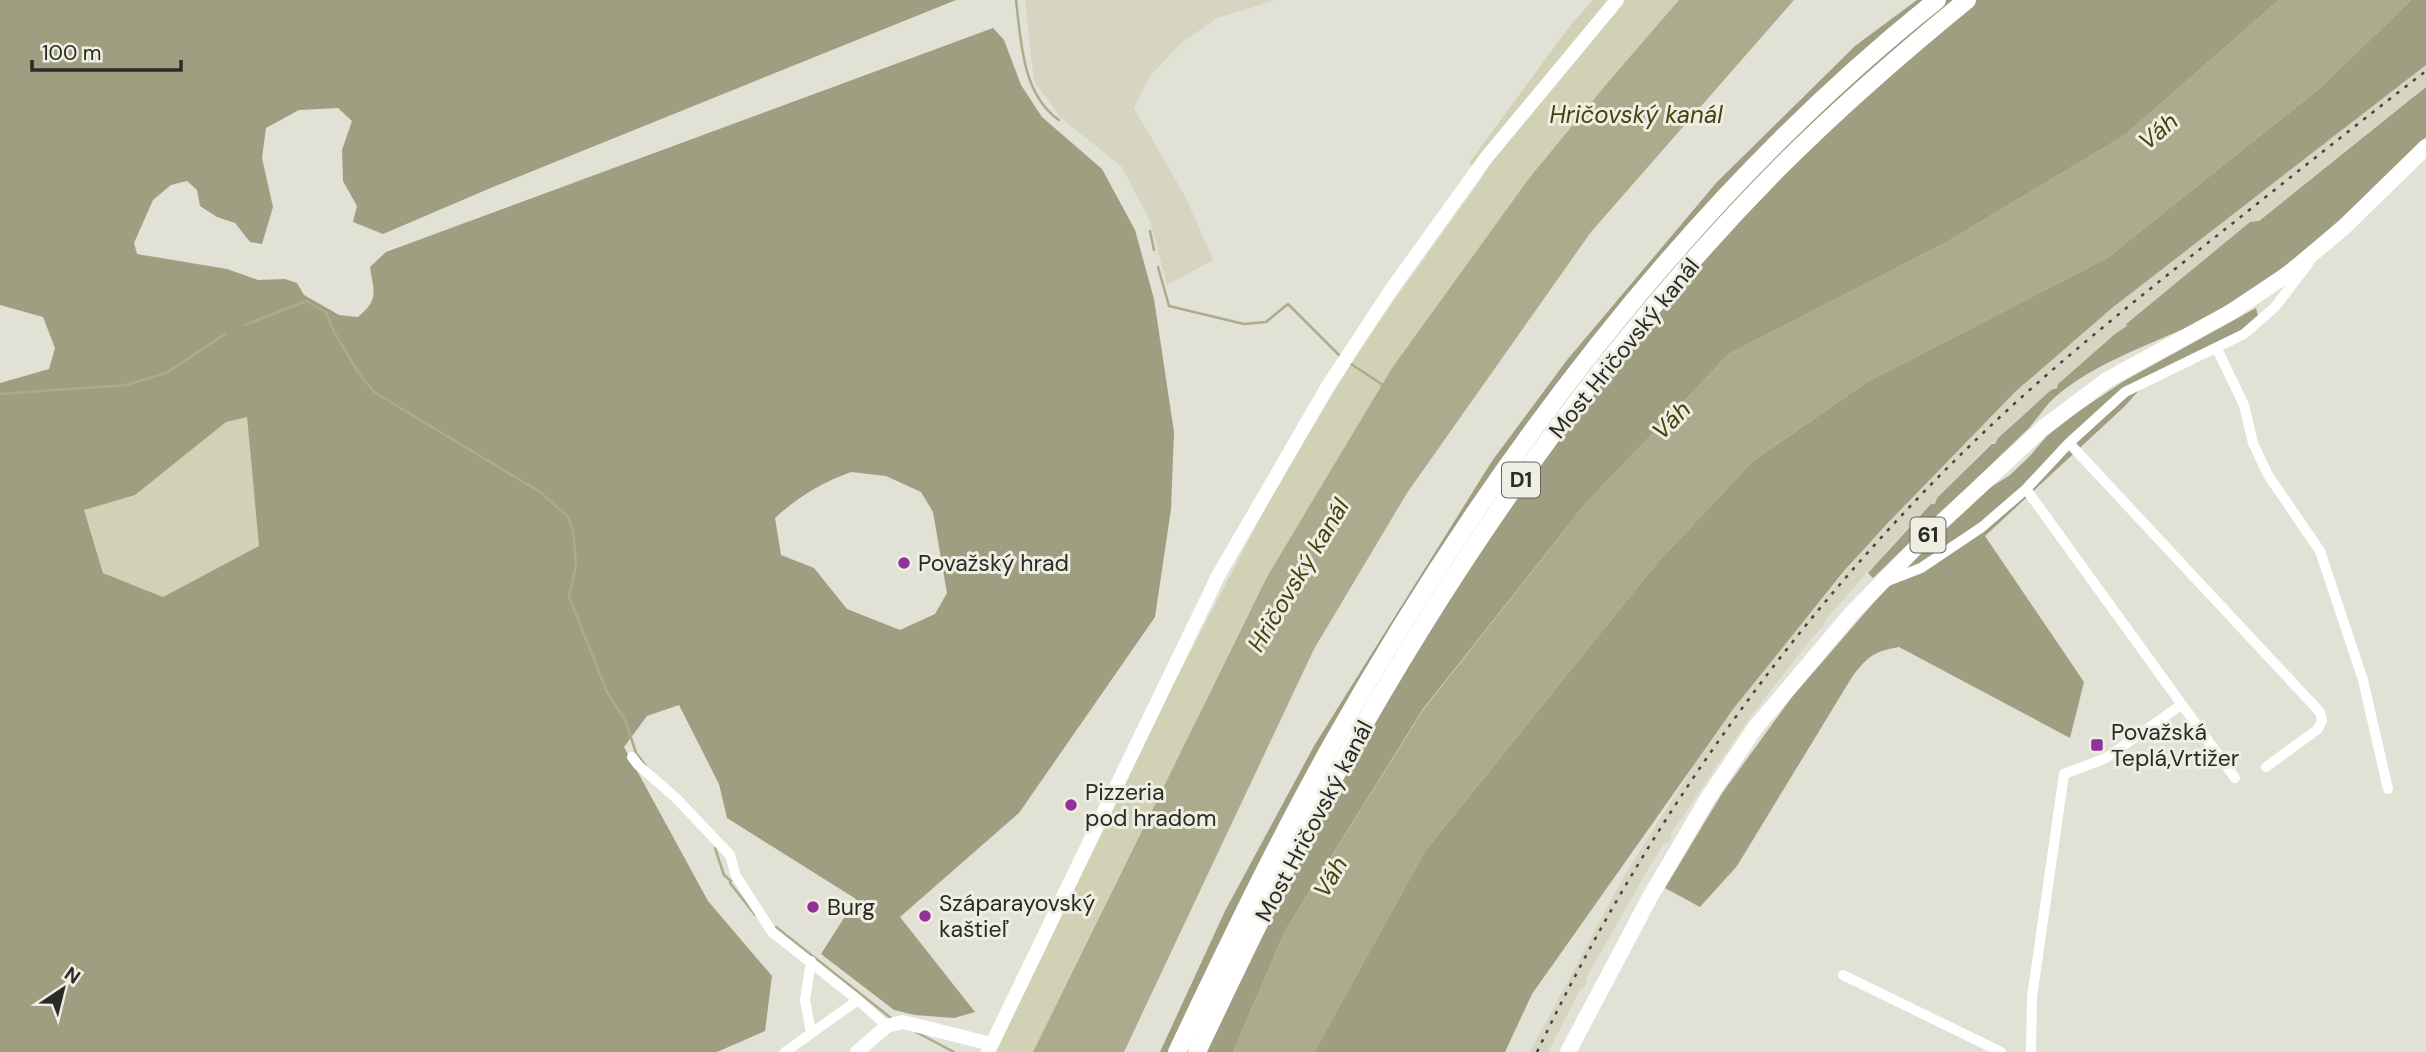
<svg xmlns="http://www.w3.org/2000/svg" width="2426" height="1052" viewBox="0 0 2426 1052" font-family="'DM Sans',sans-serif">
<rect width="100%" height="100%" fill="#e1e1d5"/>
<path fill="#d5d5c1" d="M1025 0H1276L1217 18 1180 44 1149 77 1134 108 1185 196 1213 260 1167 285 1150 221 1122 167 1060 117 1034 81Z
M2426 65V87L2258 221 2250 222 2126 323 2128 326 2115 334 2058 384 2057 388 2051 390 2010 426 1998 438 1997 442 1991 444 1976 459 1938 498 1935 504H1931L1890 547 1878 563 1869 570 1825 621 1823 628 1820 629 1811 639 1748 720 1670 835 1672 837 1668 843 1665 842 1650 866 1585 980 1587 981 1583 988H1581L1548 1052H1530L1623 878 1703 751 1760 674 1865 548 2016 391 2060 352 2112 308Z"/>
<path fill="#d1d1b5" d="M1593 0H1679L1609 81 1530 177 1392 368 1268 575 1033 1052H981L1276 488 1363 344 1484 175 1469 163 1570 26Z
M247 416 259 546 163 597 103 573 84 510 134 495 226 422Z"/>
<path fill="#9f9e81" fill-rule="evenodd" d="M0 0H956L493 187 383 234 353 222 357 206 343 181 342 150 352 121 338 108 299 110 266 128 262 158 273 207 262 244 250 242 235 223 217 217 200 206 197 190 187 181 171 185 153 200 134 243 137 254 227 269 258 280 285 279 297 283 304 295 339 315 358 317C379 299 374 293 370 267L386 252 993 28 1004 40 1021 85 1042 117 1102 169 1135 230 1154 299 1174 432 1171 509 1155 617 1019 813 900 917 975 1012 954 1018 915 1015 894 1010 821 954 856 899 727 818 719 784 679 705 647 716 624 747 708 901 772 976 765 1031 717 1052H0V383L49 369 55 348 43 317 0 305ZM247 417 259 546 163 597 103 573 84 510 135 495 226 422ZM851 472 886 476 921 492 933 512 947 593 935 614 900 630 847 609 814 568 781 555 775 518C798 497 821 483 851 472Z
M1917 0H2279L2125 135 1945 243 1729 354 1586 503 1423 709 1285 931 1233 1052H1160L1225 911 1314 746 1492 461 1567 360 1717 182 1855 46Z
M2411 0H2426V65L2112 308 2016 391 1886 525 1844 571 1734 708 1532 994 1505 1052H1314L1425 851 1657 563 1753 461 1867 382 2107 258 2320 88Z
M2426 87V137C2367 194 2311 253 2240 297 2225 306 2210 316 2194 324 2149 345 2084 367 2049 403 2042 411 2036 420 2029 428L1873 578 1868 573 1931 504H1935L1937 498 1992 444H1995L1998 438 2051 390 2057 388 2058 384 2115 334 2127 326 2126 324 2250 222 2259 221Z
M2256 308 2258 316 2242 330 2150 378 2125 406 1985 536 2084 682 2070 738 1899 647C1873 652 1869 655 1852 677L1737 866 1700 907 1665 888 1723 792 1792 697 1882 593 1934 540 1988 489 2010 475 2029 457 2047 436 2073 415 2124 381Z"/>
<path fill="#acab8e" d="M1679 0H1794L1591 232 1407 493 1314 649 1124 1052H1033L1268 575 1392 368 1530 177 1609 81Z
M2279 0H2411L2320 88 2107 258 1867 382 1753 461 1657 563 1425 851 1314 1052H1233L1285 931 1423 710 1586 503 1729 354 1945 243 2125 135Z"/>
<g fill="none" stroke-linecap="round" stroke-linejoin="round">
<path stroke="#acab8e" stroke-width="2.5" d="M1016 0C1021 41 1022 94 1059 120
M1150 231 1154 250
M1158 267 1169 306 1244 324 1266 322 1288 304 1340 356
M245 325 306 301 326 312 334 332 358 372 374 392 540 492 568 517 573 530 576 565 569 597 607 692 626 722 636 753 646 766
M1348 362 1383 385
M0 394 126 385 166 373 225 334
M715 848 724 875 731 881 730 883 755 915
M776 927 891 1018
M916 1032 954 1052"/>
<path stroke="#fff" stroke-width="10" d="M2217 349 2244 405 2253 443 2268 475 2320 551 2363 680 2388 789
M2069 443 2320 712 2322 720 2318 729 2266 767
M2026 489 2235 778
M1885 582 1921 568 1982 527 2026 489 2069 443 2125 392 2244 334 2275 307 2308 264
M632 757 638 765 676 798 730 855 736 876 772 932 858 1000 887 1026
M1843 975 2001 1052
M811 1033 805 1000 811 961
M785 1052 858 1000
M2031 1052 2032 997 2064 774 2106 758 2181 705"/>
<path stroke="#fff" stroke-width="14" d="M857 1052 887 1026 903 1022 991 1044
M988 1052 1218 576 1328 386 1391 290 1486 158 1617 0"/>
<path stroke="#fff" stroke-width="16" d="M1568 1052 1650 897 1708 798 1755 728 1852 613 1934 529 2043 428 2107 380 2231 312 2288 274 2343 228 2426 147"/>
<path stroke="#fff" stroke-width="18" d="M1177 1052C1226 949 1275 846 1331 746 1486 470 1688 198 1937 0
M1197 1052C1233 976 1269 900 1308 826 1434 589 1590 359 1780 167 1839 108 1902 53 1967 0"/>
<path stroke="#464640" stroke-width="2.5" stroke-dasharray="3.5 7" stroke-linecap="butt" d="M1537 1052C1648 820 1797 611 1983 433 2054 365 2132 303 2209 242 2281 185 2353 127 2426 71"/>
</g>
<g fill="#923199" stroke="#eeeee2" stroke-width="2.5">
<circle cx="904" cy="563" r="7"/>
<rect x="2090" y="738" width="14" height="14" rx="3.5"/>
<circle cx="1071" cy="805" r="7"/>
<circle cx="813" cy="907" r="7"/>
<circle cx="925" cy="916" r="7"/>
</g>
<g text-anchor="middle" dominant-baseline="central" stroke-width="6" stroke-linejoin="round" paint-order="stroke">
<g fill="#eeeee2" stroke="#65655e" stroke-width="2">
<rect x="1502" y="462.5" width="38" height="35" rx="5"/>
<rect x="1910.5" y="517.5" width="35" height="35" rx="5"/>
</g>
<g font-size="21" font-weight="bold" fill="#2a2a26">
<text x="1521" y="480">D1</text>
<text x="1928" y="535">61</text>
</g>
<g font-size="23" fill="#2a2a26" stroke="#eeeee2">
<text transform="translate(1624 348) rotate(-51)">Most Hričovský kanál</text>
<text transform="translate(1314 821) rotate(-62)">Most Hričovský kanál</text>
</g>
<g font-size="23" fill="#2a2a26" stroke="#eeeee2" text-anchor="start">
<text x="918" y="563">Považský hrad</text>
<text x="2111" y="732">Považská<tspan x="2111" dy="26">Teplá,Vrtižer</tspan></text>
<text x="1085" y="792">Pizzeria<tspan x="1085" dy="26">pod hradom</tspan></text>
<text x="939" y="903">Száparayovský<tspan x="939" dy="26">kaštieľ</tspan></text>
<text x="827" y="907">Burg</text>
</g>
<g font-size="24" font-style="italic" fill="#45420e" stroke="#eeeee2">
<text x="1636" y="114">Hričovský kanál</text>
<text transform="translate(2158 131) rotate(-40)">Váh</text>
<text transform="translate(1671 420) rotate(-45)">Váh</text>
<text transform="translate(1298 575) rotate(-59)">Hričovský kanál</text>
<text transform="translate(1330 877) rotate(-59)">Váh</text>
</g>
</g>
<g transform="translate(63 989) rotate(35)" stroke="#eeeee2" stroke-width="5" paint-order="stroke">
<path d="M0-5L12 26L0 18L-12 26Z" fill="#2a2a26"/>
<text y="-10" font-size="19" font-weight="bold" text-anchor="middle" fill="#2a2a26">N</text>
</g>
<path d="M32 60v10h149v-10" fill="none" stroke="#2a2a26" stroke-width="3.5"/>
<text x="42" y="60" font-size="21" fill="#2a2a26" stroke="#eeeee2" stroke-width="5" paint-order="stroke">100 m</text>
</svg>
